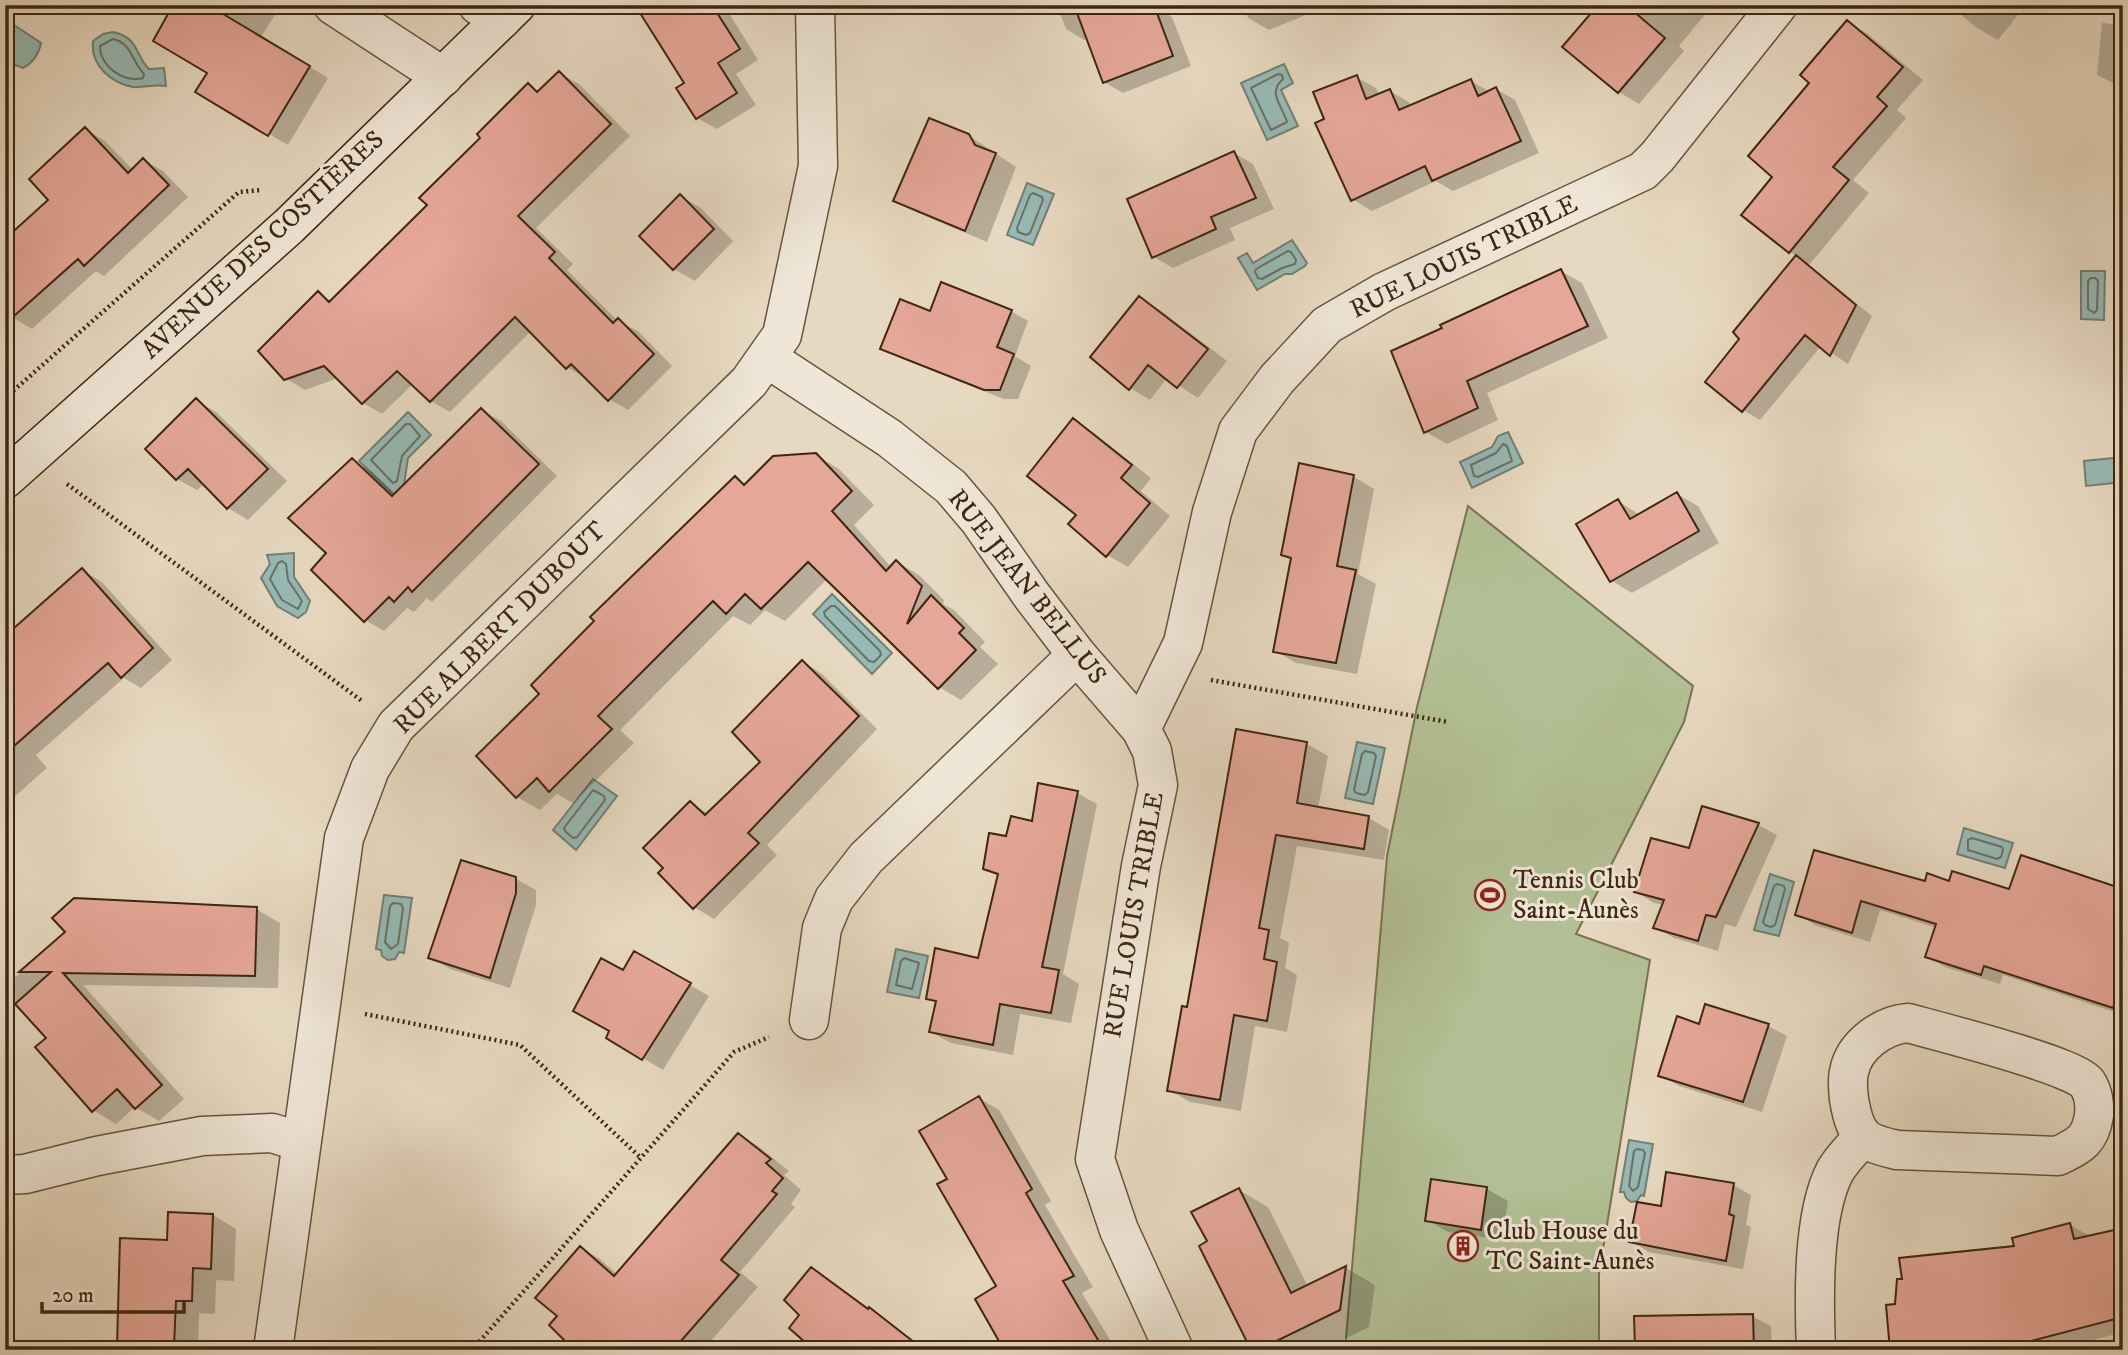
<svg xmlns="http://www.w3.org/2000/svg" width="2128" height="1355" viewBox="0 0 2128 1355" font-family="'IM FELL DW Pica',serif">
<rect width="100%" height="100%" fill="#e7d9c1"/>
<filter id="stains"><feTurbulence type="fractalNoise" baseFrequency=".00286" numOctaves="4"/><feColorMatrix values="0 0 0 0 .2 0 0 0 0 .09 0 0 0 0 .02 0 0 0 .5 -.17"/></filter>
<radialGradient id="worn" r=".72"><stop offset=".6" stop-color="#630" stop-opacity="0"/><stop offset="1" stop-color="#630" stop-opacity=".3"/></radialGradient>
<path fill="#b3c095" stroke="#797353" stroke-width="2" d="M1468 506 1693 686 1684 722 1576 934 1650 960 1599 1274V1350H1345L1387 856 1417 707Z"/>
<path fill="#97bab6" stroke="#747f74" stroke-width="2" d="M5 19 41 43C39 54 32 63 23 68L5 61Z
M113 32C140 38 134 54 149 69L164 68 166 86C153 84 144 88 133 87 111 83 90 65 93 41L103 34Z
M1284 64 1293 83 1281 90 1298 126 1267 140 1241 83Z
M1027 183 1054 194 1033 245 1007 235Z
M1292 240 1307 263 1305 266 1292 274H1285L1257 290 1238 258 1247 253 1253 263Z
M2081 271H2105L2104 320 2081 319Z
M408 412 431 435 408 458 404 485 394 495 359 461Z
M1508 432 1523 463 1472 488 1460 462 1492 447 1498 436Z
M2123 457V482L2086 486 2084 461Z
M294 553V577L310 601 306 612 298 618 277 606 261 578 270 564 267 555Z
M832 594 892 653 872 674 813 614Z
M1357 742 1385 748 1373 804 1345 798Z
M593 779 617 796 576 850 553 830Z
M1964 828 2013 843 2005 868 1957 854Z
M1770 874 1794 882 1779 936 1754 930Z
M384 895 412 898 404 953 399 952 395 959 388 960 382 956 381 950 376 949Z
M896 949 928 956 919 998 887 992Z
M1629 1140 1653 1144 1644 1196 1641 1195 1637 1201 1631 1202 1626 1198 1624 1192H1620Z"/>
<path fill="#0003" d="M175 5H281L261 37 328 78 288 145 198 92 209 72Z
M637 5H724L758 60 736 74 756 105 717 129 697 118 686 83Z
M1057 5 1153 6 1172 17 1191 66 1123 93 1104 82 1088 39 1084 40 1066 29Z
M1243 5H1331L1269 30 1248 18Z
M1600 5H1713L1679 46 1684 51 1639 104 1619 92Z
M1949 5H2026L1998 40 1977 28Z
M1847 22 1868 34 1923 80 1897 110 1906 118 1853 180 1869 193 1809 265 1872 316 1848 364 1821 346 1760 420 1743 410 1742 339 1798 256 1790 252 1774 177 1811 83Z
M2102 23 2123 25V88L2097 75Z
M559 73 579 84 630 136 536 228 573 264 567 270 618 321 638 331 672 366 628 410 609 399 586 378 567 367 531 331 450 412 431 401 413 384 382 414 363 403 338 378 305 390 285 378 318 294 332 301 429 205 528 85 540 92Z
M1356 77 1376 88 1379 95 1390 91 1409 102 1411 107 1471 81 1490 92 1496 89 1515 100 1539 153 1453 191 1436 181 1372 211 1352 199 1327 120Z
M85 129 105 141 133 170 143 160 163 171 188 197 104 276 96 271 32 329 12 317 51 200Z
M968 135 1016 167 987 242 916 212 895 201Z
M1234 153 1253 164 1274 209 1230 228 1235 240 1173 268 1154 257Z
M680 196 701 208 733 241 695 281 674 269Z
M1561 271 1582 283 1608 338 1487 393 1498 420 1447 444 1426 432 1393 352Z
M1140 298 1160 310 1227 361 1198 398 1167 378 1150 400 1130 388Z
M1011 311 1028 321 1015 356 1031 366 1018 399H1004L900 358 882 348 931 313Z
M196 400 216 412 287 481 248 520 228 508 205 483 197 490 177 479Z
M482 410 501 421 557 476 432 602 427 598 414 612 407 608 384 631 365 620 352 460 371 471 396 494Z
M1074 421 1094 433 1151 478 1141 491 1170 516 1128 567 1107 555 1078 514Z
M816 455 839 469 874 505 854 525 892 568 897 562 919 575 944 600 943 604 954 610 985 642 980 647 998 664 961 700 939 687 828 578 785 621 765 610 750 625 733 616 620 730 634 743 573 803 557 794 540 810 517 797 478 756 542 694 735 478 747 485Z
M1354 477 1374 489 1358 574 1376 584 1357 674 1296 663 1275 651 1292 559 1283 554Z
M1677 494 1698 506 1719 543 1632 593 1612 581 1578 524 1618 501 1640 515Z
M82 570 102 582 172 660 141 688 124 678 36 755 47 768 5 805V639Z
M803 662 822 674 877 729 767 845 777 855 714 919 694 907 666 868 690 803 709 814 763 762Z
M1237 731 1307 744 1328 756 1318 808 1369 818 1389 830 1384 860 1297 846 1280 938 1289 943 1285 968 1297 975 1287 1032 1255 1026 1241 1111 1190 1102 1169 1090 1188 1009Z
M1077 793 1097 804 1063 974 1079 984 1071 1023 1020 1014 1013 1055 951 1043 931 1032 937 1004 928 998 979 960 999 877 985 868 1008 838Z
M1703 808 1758 825 1777 835 1736 927 1725 924 1718 951 1674 938 1655 927 1664 905 1654 903 1636 892 1690 850Z
M516 879 536 890V905L510 988 450 969 430 957Z
M1926 883H1950L2010 891 2123 890V1015L2003 975 2000 984 1945 967 1927 956 1937 928 1880 910 1870 942 1815 925 1797 914Z
M256 909 280 923 278 988 83 985 184 1099 159 1121 135 1107 116 1124 93 1110 48 1038 5 991V986L67 932Z
M635 953 709 996 663 1070 608 1037 623 973Z
M1768 1026 1787 1036 1762 1112 1679 1086 1660 1075 1700 1027Z
M979 1098 999 1110 1051 1201 1045 1205 1093 1287 1082 1293 1116 1350H1006L998 1287 949 1179Z
M739 1135 758 1146 789 1171 784 1175 801 1190 791 1204 795 1207 740 1272 758 1287 703 1350H584L559 1315 581 1248 600 1259 618 1275Z
M1433 1181 1487 1189 1508 1201 1502 1240 1448 1232 1427 1220Z
M1733 1185 1751 1195 1746 1225 1751 1227 1743 1269 1649 1252 1631 1242 1662 1208Z
M1239 1190 1268 1207 1308 1287 1346 1268 1375 1285 1369 1327 1322 1350H1253L1209 1242Z
M213 1215 236 1229 234 1281 216 1280 215 1314 199 1313 198 1350H124L119 1345 169 1242Z
M2070 1225 2090 1236 2123 1230V1332L2056 1350H1892L1897 1306 2016 1247Z
M826 1280 845 1291 926 1349 817 1350Z
M1752 1316 1771 1326 1772 1350H1683Z"/>
<g fill="none" stroke-linecap="round" stroke-linejoin="round">
<path stroke="#6b7064" stroke-width="2" d="M113 39C132 43 132 62 144 74L143 78C123 83 100 66 100 46Z
M1278 74 1282 75 1283 79C1267 93 1282 105 1287 122L1271 130 1251 88Z
M1033 193 1042 197 1043 200 1030 233 1026 235 1018 232 1017 228 1030 195Z
M1288 251 1291 252 1296 260 1295 264 1282 268 1262 279 1258 278 1255 272 1256 269Z
M2091 278H2095L2098 281 2097 310 2094 313 2088 309V281Z
M406 424H410L420 436 402 456 397 481 393 483 371 460Z
M1503 444 1507 446 1512 461 1478 477 1474 476 1471 465 1496 453Z
M282 561 286 564 288 580 302 601 298 609 282 600 270 579 278 563Z
M831 606H835L880 651 881 655 874 662 869 661 825 616 824 612Z
M1365 751 1374 753 1376 756 1368 792 1365 795 1356 793 1354 790 1362 754Z
M593 790 604 796 605 800 577 837 573 838 565 831 564 828Z
M1972 838 2002 847 2003 850 2001 857 1997 859 1968 850V840Z
M1777 884 1784 886 1785 889 1775 925 1771 927 1765 925 1763 922 1774 886Z
M393 903 401 904 403 908 398 944 391 949 385 942 390 906Z
M904 958 919 963 912 989 896 985 901 961Z
M1637 1149 1643 1150 1645 1153 1638 1187 1633 1191 1629 1186 1634 1151Z"/>
</g>
<path fill="#e5a798" stroke="#3f2611" stroke-width="2" d="M173 5H208L310 66 268 136 195 92 207 73 153 41Z
M635 5H712L740 49 718 63 737 93 696 119 676 88 684 83Z
M1074 5H1154L1173 56 1103 83Z
M1598 5H1626L1665 38 1618 93 1562 47Z
M1847 20 1903 67 1877 97 1887 106 1833 167 1849 180 1789 253 1741 215 1772 177 1748 156 1809 83 1800 75Z
M559 71 611 124 518 216 555 252 549 258 613 323 618 318 654 354 608 401 571 364 566 369 515 317 430 402 397 371 362 404 324 366 284 380 258 351 318 291 329 302 427 205 419 198 480 138 477 134 528 83 537 92Z
M1357 75 1366 99 1390 89 1399 110 1471 79 1478 96 1496 87 1521 141 1432 181 1425 166 1351 201 1315 123 1324 119 1313 92Z
M929 118 969 134 975 145 996 153 965 231 893 201Z
M85 127 128 173 143 158 169 185 84 266 78 259 5 324V239L48 200 29 179Z
M1234 151 1256 198 1211 217 1216 229 1152 258 1127 199Z
M680 194 714 229 673 270 639 236Z
M1796 255 1856 305 1830 356 1805 335 1742 412 1705 382 1739 339 1733 332Z
M1561 269 1588 326 1467 381 1478 408 1424 433 1391 351 1442 328 1440 325Z
M941 282 1012 310 997 347 1014 354 1000 390H984L880 349 900 299 930 311Z
M1139 296 1208 349 1177 388 1148 365 1129 390 1090 357Z
M196 398 268 469 227 509 188 469 176 480 145 449Z
M481 408 539 464 412 592 408 587 394 602 389 597 364 622 311 570 326 553 288 518 352 458 392 496Z
M1073 418 1132 465 1121 478 1150 503 1106 557 1068 524 1076 515 1027 476Z
M816 453 852 491 832 511 886 571 896 560 922 586 907 624 931 595 964 628 959 633 976 650 938 689 808 562 761 609 745 594 726 614 713 601 598 716 612 729 549 792 537 778 516 798 476 756 539 694 531 685 594 621 590 617 735 476 744 485 773 456Z
M1299 463 1354 475 1337 566 1356 570 1336 663 1273 652 1291 558 1281 555Z
M1677 492 1699 531 1610 582 1576 524 1618 499 1630 519Z
M82 568 153 648 121 678 108 663 5 754V636Z
M802 660 859 716 748 833 759 843 693 909 658 873 663 868 643 848 690 801 705 815 760 762 732 732Z
M1236 729 1307 742 1297 803 1369 816 1364 849 1276 835 1259 928 1269 930 1264 959 1277 962 1267 1021 1234 1015 1220 1100 1167 1091 1182 1006 1187 1007Z
M1038 783 1078 791 1042 967 1059 970 1051 1013 1000 1004 993 1045 929 1032 936 1001 926 999 935 948 978 958 998 874 983 869 989 833 1006 836 1011 816 1032 821Z
M1702 806 1759 823 1716 917 1706 915 1698 941 1653 928 1664 900 1634 892 1651 838 1689 848Z
M1814 850 1925 881 1927 873 1949 881 1952 871 2009 889 2021 855 2123 889V977L2113 1008 1984 966 1981 975 1925 957 1936 924 1861 901 1852 933 1795 915Z
M461 860 516 877V893L490 978 428 958Z
M74 898 257 907 255 976 63 973 162 1085 135 1109 117 1089 92 1112 35 1047 46 1038 15 1004 51 972H19L65 932 52 918Z
M634 951 691 983 642 1060 606 1038 609 1031 573 1011 601 958 623 970Z
M1705 1004 1769 1024 1743 1102 1658 1076 1677 1016 1699 1024Z
M979 1096 1032 1189 1026 1193 1074 1276 1063 1281 1104 1350H1004L975 1299 996 1286 937 1184 947 1179 919 1131Z
M738 1133 771 1159 766 1163 783 1178 772 1191 777 1194 721 1260 739 1275 673 1350H574L549 1325 557 1316 535 1298 580 1246 614 1276Z
M1666 1172 1734 1183 1729 1214 1734 1216 1726 1261 1629 1242 1637 1202 1661 1206Z
M1431 1179 1487 1187 1481 1230 1425 1221Z
M1239 1188 1291 1293 1346 1266 1340 1310 1258 1350H1251L1199 1246 1207 1241 1191 1212Z
M168 1212 213 1214 211 1269 193 1268 192 1301H176L174 1347 117 1346 120 1238 167 1240Z
M2070 1223 2074 1239 2123 1228V1317L1997 1350H1890L1886 1305 1895 1304 1897 1279H1902L1899 1258 2014 1246 2012 1238Z
M811 1267 868 1309 869 1307 924 1350H814L789 1328 799 1315 784 1300Z
M1753 1314 1754 1350H1635L1634 1316Z"/>
<g fill="none" stroke-linecap="round" stroke-linejoin="round">
<g stroke="#69533d" stroke-width="41">
<path id="street" d="M333 5 443 77
M478 5 502 19
M767 358 889 438 951 487 979 520 1032 596 1077 655 1141 729 1152 751 1158 785 1141 866 1095 1159 1119 1230 1174 1350
M1141 729 1183 643 1212 512 1238 431 1277 379 1327 325 1384 292 1643 171 1657 157 1778 5
M809 1020 822 928 834 899 866 858 1077 655
M1908 1023C1937 1031 2075 1066 2087 1083 2093 1092 2095 1105 2094 1115 2090 1141 2080 1145 2058 1156L1897 1150C1885 1147 1869 1144 1862 1135 1854 1126 1851 1111 1849 1099 1848 1090 1847 1080 1849 1072 1854 1045 1883 1025 1908 1023Z
M5 1175 25 1174 97 1156 202 1136 272 1133 301 1142
M273 1350 344 838 370 769 396 726 749 382 782 335 818 166 815 5
M1816 1350C1814 1300 1812 1215 1835 1171 1842 1159 1854 1147 1863 1137"/>
</g>
<g stroke="#3f2611" stroke-width="41">
<path id="secondary" d="M5 479 289 226 516 5"/>
</g>
<path stroke="#3f2611" stroke-width="4.5" stroke-dasharray="2 3.5" stroke-linecap="butt" d="M5 398 239 192 261 190
M67 484 362 701
M1211 680 1448 722
M365 1014 520 1045 641 1158
M472 1350 734 1052 769 1037"/>
<use href="#street" stroke="#efe6d7" stroke-width="38"/>
<use href="#secondary" stroke="#efe6d7" stroke-width="38"/>
</g>
<defs>
<g id="stadium-ring" transform="scale(1.575)"><circle r="9.5" fill="#efe6d7" stroke="#8f2418" stroke-width="1.5"/><path d="M0-5a6.5 5 0 1 0 0 10a6.5 5 0 1 0 0-10ZM-3.5-1.8h7v3.6h-7Z" fill="#8f2418"/></g>
<g id="building-ring" transform="scale(1.575)"><circle r="9.5" fill="#efe6d7" stroke="#8f2418" stroke-width="1.5"/><path d="M-4-6H4V6H1V3H-1V6H-4ZM-2.5-4.3h1.7v1.8h-1.7ZM.8-4.3h1.7v1.8H.8ZM-2.5-1h1.7V.8h-1.7ZM.8-1h1.7V.8H.8Z" fill="#8f2418"/></g>
</defs>
<g fill-rule="evenodd">
<use href="#stadium-ring" x="1490" y="895"/>
<use href="#building-ring" x="1463" y="1246"/>
</g>
<g text-anchor="middle" dominant-baseline="central" stroke-width="6" stroke-linejoin="round" paint-order="stroke">
<g font-size="26" fill="#3f2611" stroke="#efe6d7">
<text transform="translate(263 245) rotate(-43)">AVENUE DES COSTIÈRES</text>
<text transform="translate(1464 257) rotate(-26)">RUE LOUIS TRIBLE</text>
<text transform="translate(1027 587) rotate(52)">RUE JEAN BELLUS</text>
<text transform="translate(500 628) rotate(-45)">RUE ALBERT DUBOUT</text>
<text transform="translate(1134 915) rotate(-80)">RUE LOUIS TRIBLE</text>
</g>
<g font-size="26" fill="#3f2611" stroke="#efe6d7" text-anchor="start">
<text x="1513" y="880">Tennis Club<tspan x="1513" dy="30">Saint-Aunès</tspan></text>
<text x="1486" y="1231">Club House du<tspan x="1486" dy="30">TC Saint-Aunès</tspan></text>
</g>
</g>
<rect width="2128" height="1355" fill="none" stroke="#e7d9c1" stroke-width="28"/>
<rect x="7" y="7" width="2114" height="1341" fill="none" stroke="#3f2611" stroke-width="3.5"/>
<rect x="14" y="14" width="2100" height="1327" fill="none" stroke="#3f2611" stroke-width="2"/>
<path d="M42 1302v10h142v-10" fill="none" stroke="#3f2611" stroke-width="3.5"/>
<text x="52" y="1302" font-size="21" fill="#3f2611" stroke="#efe6d7" stroke-width="5" paint-order="stroke">20 m</text>
<rect width="100%" height="100%" filter="url(#stains)"/>
<rect width="100%" height="100%" fill="url(#worn)"/>
</svg>
